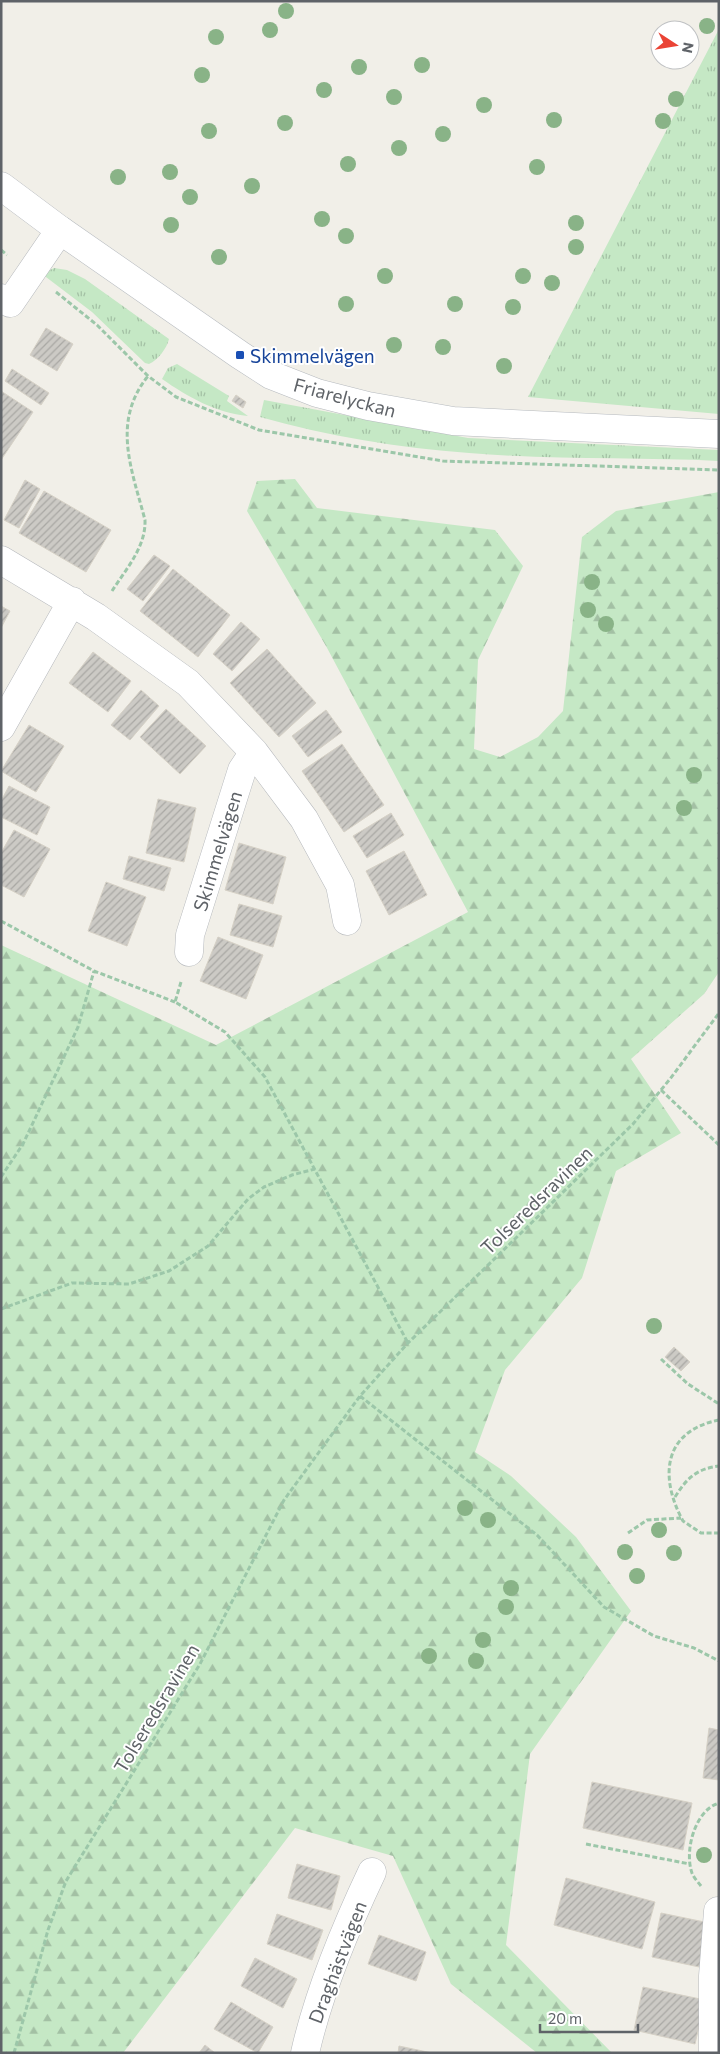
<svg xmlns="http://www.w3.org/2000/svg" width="720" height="2054" viewBox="0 0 720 2054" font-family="Commissioner,sans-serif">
<defs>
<pattern id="grass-tufts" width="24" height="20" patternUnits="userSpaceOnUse" patternTransform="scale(1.25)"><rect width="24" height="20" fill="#c5e8c5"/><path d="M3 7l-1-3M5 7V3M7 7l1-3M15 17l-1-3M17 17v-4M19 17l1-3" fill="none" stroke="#a3c0a4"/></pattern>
<pattern id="forest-firs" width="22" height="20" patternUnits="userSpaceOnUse" patternTransform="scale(1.25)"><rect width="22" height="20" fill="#c5e8c5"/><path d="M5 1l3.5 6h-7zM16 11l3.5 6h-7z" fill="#a3c0a4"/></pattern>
<pattern id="building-hatch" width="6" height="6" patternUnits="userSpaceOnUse" patternTransform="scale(1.25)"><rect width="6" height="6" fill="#cccac5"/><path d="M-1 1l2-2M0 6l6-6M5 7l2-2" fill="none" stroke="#a9a8a4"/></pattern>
</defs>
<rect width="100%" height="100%" fill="#f1efe8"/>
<path fill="url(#grass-tufts)" d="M719 29V414L528 397Z
M54 268 67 270 85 279 169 339C167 348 158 360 149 364L145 363 92 312 42 274Z
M177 364 229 396 227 401 248 416C216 413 188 397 162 379L168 368Z
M264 400 468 438 719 450V461C636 457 552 460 469 453 400 448 327 436 260 417Z"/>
<path fill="url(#forest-firs)" d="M295 479 317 508 495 530 523 566 478 660 474 749 500 757 538 737 563 711 582 537 616 511 719 492V972L704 994 631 1059 681 1133 616 1171 582 1278 505 1370 475 1452 511 1476 576 1537 631 1611 530 1754 506 1945 612 2053H537L451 1984 393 1856 295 1828 123 2053H1V945L216 1045 468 912 326 646 247 511 257 481Z"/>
<path fill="url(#building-hatch)" stroke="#d6d1c6" d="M46 328 73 344 57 371 30 355Z
M12 369 49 393 41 405 5 381Z
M1 391 33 412 1 460Z
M236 395 246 402 243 408 232 401Z
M25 480 40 489 19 528 4 520Z
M44 491 111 530 86 572 19 533Z
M154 555 170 566 143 601 127 589Z
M173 569 230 615 198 657 140 611Z
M1 606 10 611 1 628Z
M241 622 260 639 232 671 213 654Z
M267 649 316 703 279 737 230 683Z
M93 652 131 681 108 712 69 683Z
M141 690 159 706 130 740 111 725Z
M166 709 206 746 180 774 140 737Z
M326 710 342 732 308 757 292 736Z
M29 725 64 746 36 792 1 771Z
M342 744 384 805 344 832 302 771Z
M9 786 50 807 37 835 1 817V801Z
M158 799 196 808 184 862 146 853Z
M391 813 404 835 367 858 353 836Z
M14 830 50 849 24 897 1 885V853Z
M239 843 286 857 273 904 225 890Z
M404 851 427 895 389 915 366 871Z
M129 856 171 868 164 891 123 879Z
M106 882 146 897 127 946 88 931Z
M239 904 282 916 273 947 230 935Z
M218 937 263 955 246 999 200 981Z
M674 1347 690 1362 681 1371 665 1357Z
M709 1728 719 1730V1780L703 1778Z
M592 1782 692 1803 683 1850 583 1828Z
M297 1864 340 1876 331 1910 288 1898Z
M566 1878 655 1902 642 1949 554 1925Z
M661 1913 714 1924 704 1968 652 1957Z
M277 1914 323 1930 312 1960 267 1944Z
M379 1935 426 1952 416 1981 368 1964Z
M255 1958 297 1979 283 2008 241 1986Z
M643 1987 705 2000 695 2044 634 2030Z
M231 2002 273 2027 258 2053 214 2029Z
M205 2045 215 2053H199Z
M399 2046 432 2053H398Z"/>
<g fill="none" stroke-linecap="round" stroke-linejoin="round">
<g stroke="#b5b8bc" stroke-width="29">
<path id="street" d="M1 298 10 303 60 230
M1 560 96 617 188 683 254 752 304 819 340 885 347 921
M1 727 72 601
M189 952 190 935 242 770 254 752
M305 2053C319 1991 345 1929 372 1872
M713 2053V1976L718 1911"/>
</g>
<g stroke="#b6babf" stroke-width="29">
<path id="secondary" d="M1 186 60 230 240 355 271 375 317 393 368 406 453 421 719 434"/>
</g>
<path stroke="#9cc7a9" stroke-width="3" stroke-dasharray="5 2.5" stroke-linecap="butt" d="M1 250 7 255
M56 292 97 325 148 376 176 397 259 430 443 461 719 470
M112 591C126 569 146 547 145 520 132 470 111 422 148 376
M1 921 94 971 175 1002
M181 982 175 1002 225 1032 265 1077 408 1343
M661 1090 719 1145
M1 1177 23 1144 78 1027 94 971
M1 1309 72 1283 129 1284 169 1271 208 1246 248 1199 264 1187 292 1175 315 1169
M661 1359 688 1384 719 1404
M360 1396 537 1535 604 1607 654 1636 694 1648 719 1661
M719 1420C663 1431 659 1477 683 1521L701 1533H719
M675 1497C687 1478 696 1469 719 1466
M628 1533 647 1520 681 1518
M586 1844 690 1864
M701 1886C698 1882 694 1878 692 1873 684 1851 695 1810 719 1803
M14 2053 48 1930 66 1881 200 1664 284 1500 360 1396 408 1343 633 1124 670 1079 719 1013"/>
<use href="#street" stroke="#fff" stroke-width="28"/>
<use href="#secondary" stroke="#fff" stroke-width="28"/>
</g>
<g fill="#89b387">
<circle cx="286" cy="11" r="8"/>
<circle cx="707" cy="26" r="8"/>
<circle cx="270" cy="30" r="8"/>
<circle cx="216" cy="37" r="8"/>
<circle cx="422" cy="65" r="8"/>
<circle cx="359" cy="67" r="8"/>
<circle cx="202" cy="75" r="8"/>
<circle cx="324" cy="90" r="8"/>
<circle cx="394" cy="97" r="8"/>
<circle cx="676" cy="99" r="8"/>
<circle cx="484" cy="105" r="8"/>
<circle cx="554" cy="120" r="8"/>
<circle cx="663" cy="121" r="8"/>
<circle cx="285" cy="123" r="8"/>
<circle cx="209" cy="131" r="8"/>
<circle cx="443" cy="134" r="8"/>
<circle cx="399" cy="148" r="8"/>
<circle cx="348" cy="164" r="8"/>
<circle cx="537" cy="167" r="8"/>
<circle cx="170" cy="172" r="8"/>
<circle cx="118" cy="177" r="8"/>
<circle cx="252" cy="186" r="8"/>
<circle cx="190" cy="197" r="8"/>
<circle cx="322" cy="219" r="8"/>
<circle cx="576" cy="223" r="8"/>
<circle cx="171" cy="225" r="8"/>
<circle cx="346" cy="236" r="8"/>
<circle cx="576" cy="247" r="8"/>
<circle cx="219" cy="257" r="8"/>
<circle cx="385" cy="276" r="8"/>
<circle cx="523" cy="276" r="8"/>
<circle cx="552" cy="283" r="8"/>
<circle cx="346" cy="304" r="8"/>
<circle cx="455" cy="304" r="8"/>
<circle cx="513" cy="307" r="8"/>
<circle cx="394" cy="345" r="8"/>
<circle cx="443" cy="347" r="8"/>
<circle cx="504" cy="366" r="8"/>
<circle cx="592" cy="582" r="8"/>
<circle cx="588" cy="610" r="8"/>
<circle cx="606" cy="624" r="8"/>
<circle cx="694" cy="775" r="8"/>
<circle cx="684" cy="808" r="8"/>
<circle cx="654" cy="1326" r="8"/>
<circle cx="465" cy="1508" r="8"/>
<circle cx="488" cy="1520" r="8"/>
<circle cx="659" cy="1530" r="8"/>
<circle cx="625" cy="1552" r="8"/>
<circle cx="674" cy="1553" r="8"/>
<circle cx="637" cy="1576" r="8"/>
<circle cx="511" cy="1588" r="8"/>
<circle cx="506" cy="1607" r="8"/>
<circle cx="483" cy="1640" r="8"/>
<circle cx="429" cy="1656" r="8"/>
<circle cx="476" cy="1661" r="8"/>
<circle cx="704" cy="1855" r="8"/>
</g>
<rect fill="#1a4fb4" stroke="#fff" stroke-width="2" x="235" y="350" width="10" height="10" rx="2.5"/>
<g text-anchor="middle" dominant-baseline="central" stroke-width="4" stroke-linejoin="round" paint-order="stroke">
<g font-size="19" fill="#164399" stroke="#fff" text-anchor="start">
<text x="250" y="355">Skimmelvägen</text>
</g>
<g font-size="19" fill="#5f6368" stroke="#fff">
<text transform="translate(345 397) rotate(15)">Friarelyckan</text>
<text transform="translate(217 851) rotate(-73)">Skimmelvägen</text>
<text transform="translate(536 1200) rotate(-44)">Tolseredsravinen</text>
<text transform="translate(156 1708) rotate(-59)">Tolseredsravinen</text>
<text transform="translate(337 1962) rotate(-69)">Draghästvägen</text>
</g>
</g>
<rect width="720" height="2054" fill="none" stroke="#5f6368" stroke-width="5"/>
<g transform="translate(675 45) rotate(102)"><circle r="24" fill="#ffffff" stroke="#bfc1c3"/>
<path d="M0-4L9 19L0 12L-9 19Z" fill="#ea4335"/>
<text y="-8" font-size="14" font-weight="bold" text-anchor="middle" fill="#5f6368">N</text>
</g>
<path d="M540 2024v8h98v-8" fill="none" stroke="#5f6368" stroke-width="2.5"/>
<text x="548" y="2024" font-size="15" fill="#5f6368" stroke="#ffffff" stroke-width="4" paint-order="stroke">20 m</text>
</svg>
